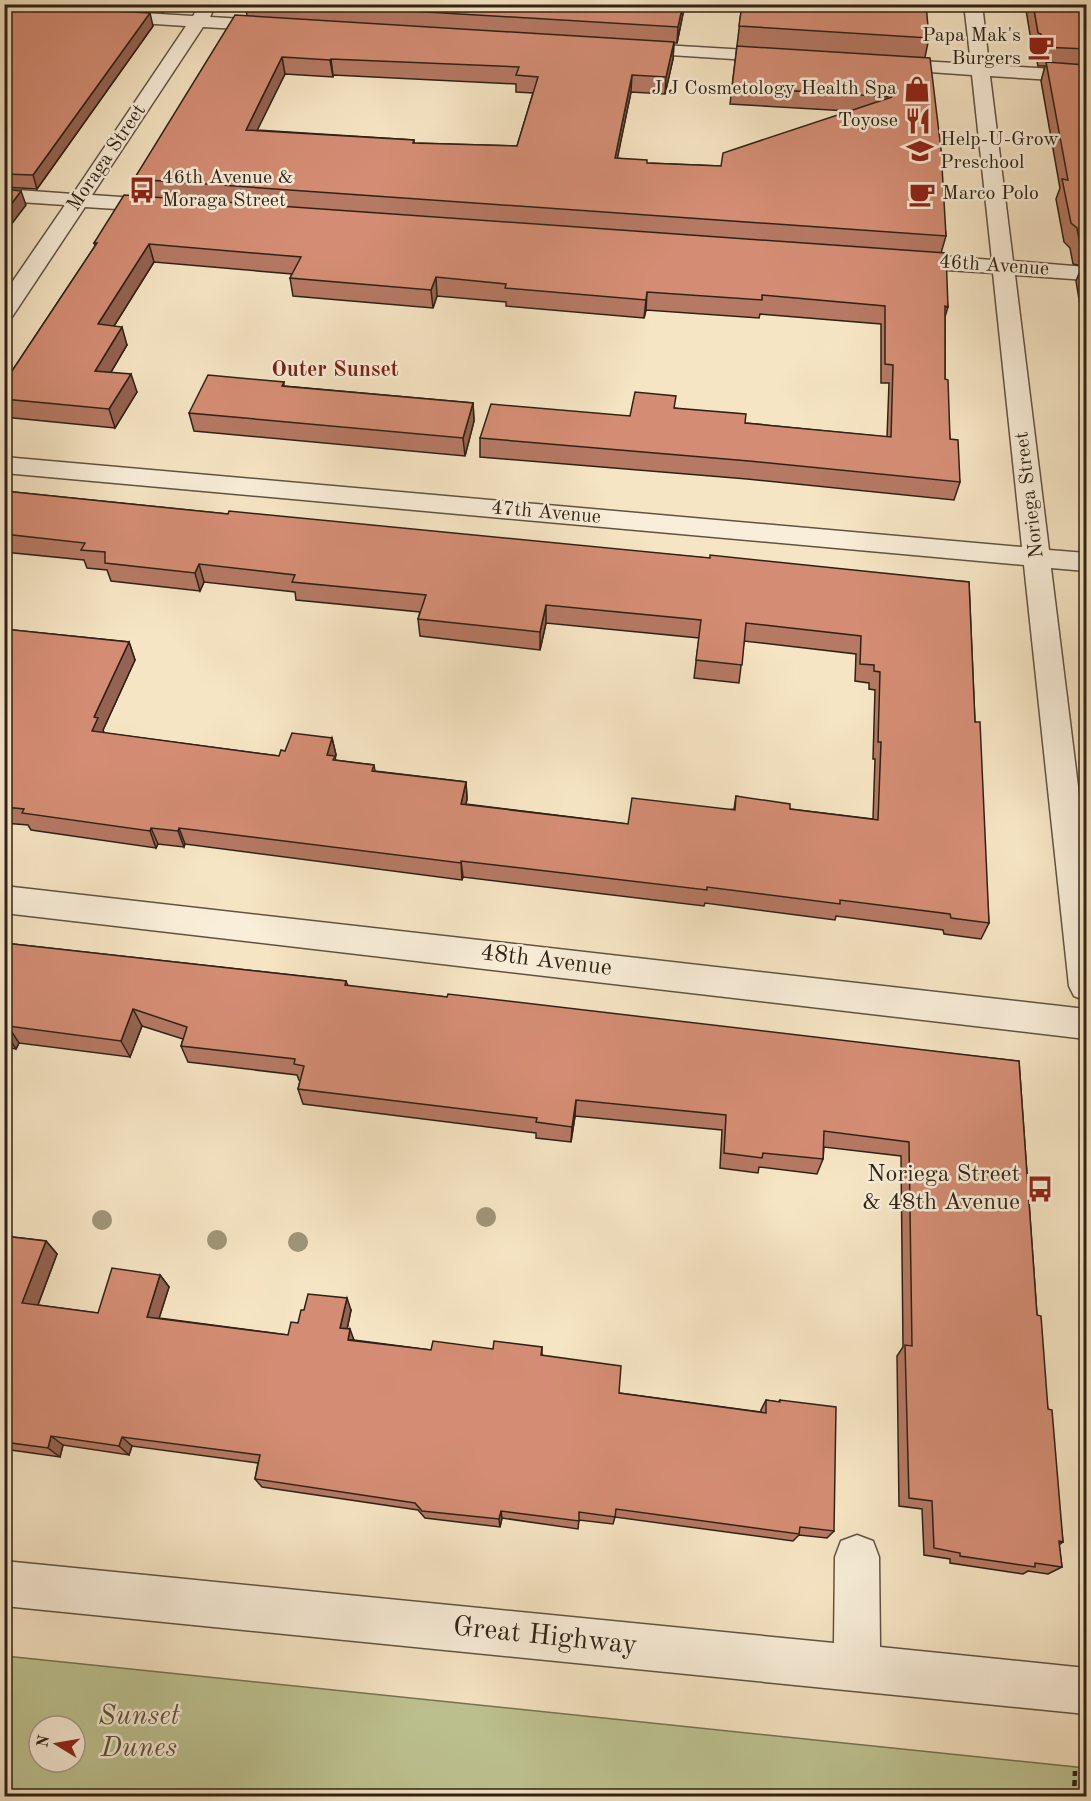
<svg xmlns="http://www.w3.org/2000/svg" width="1091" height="1801" viewBox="0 0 1091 1801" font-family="'Old Standard TT',serif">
<rect width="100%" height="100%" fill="#f6e5c4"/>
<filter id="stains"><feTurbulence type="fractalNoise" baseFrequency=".00333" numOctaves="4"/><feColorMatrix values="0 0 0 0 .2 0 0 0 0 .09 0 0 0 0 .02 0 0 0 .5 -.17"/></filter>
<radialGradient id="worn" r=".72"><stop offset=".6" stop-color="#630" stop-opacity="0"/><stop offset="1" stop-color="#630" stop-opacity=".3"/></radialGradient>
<path fill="#bec492" stroke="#767354" stroke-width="1.5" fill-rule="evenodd" d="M5 1656 1086 1768V1796H5ZM39 1726H75V1762H39Z"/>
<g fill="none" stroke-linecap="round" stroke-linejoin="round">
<g stroke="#605341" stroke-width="3">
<path id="minor" d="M200 4H216L210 17 275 21 281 22 284 26 281 30 275 31 203 27 92 195 164 200 171 202 174 206 171 210 164 212 85 207 12 317 4 319V294L65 205 4 201V189L73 194 186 26 108 21 102 20 99 16 102 12 108 11 193 16Z
M964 4H982L989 65 1086 71V82L990 76 1013 261 1086 267V280L1015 275 1049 550 1086 553V571L1051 568 1086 851V1001L1074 996 1069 986 1024 565 4 473V457L1022 547 993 273 901 267 893 265 890 260 893 255 901 253 992 260 972 75 887 69 881 68 878 64 881 60 887 59 971 64Z
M629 43 781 52 787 53 790 57 787 61 781 62 623 52 620 48 623 44Z
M4 886 1086 1009V1039L4 913Z
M857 1535 873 1541 879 1557 880 1647 1086 1668V1714L4 1606V1561L834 1643 835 1557 841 1541Z"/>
</g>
<path stroke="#2e2215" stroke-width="4.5" stroke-dasharray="6 4" stroke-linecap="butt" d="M1074 1796 1075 1771"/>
<use href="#minor" fill="#f9eed9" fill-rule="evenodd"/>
</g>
<g fill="#a09578">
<circle cx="486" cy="1217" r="10"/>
<circle cx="102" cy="1220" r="10"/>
<circle cx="217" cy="1240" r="10"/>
<circle cx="298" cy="1242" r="10"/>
</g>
<path fill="#b67964" stroke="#2e2215" stroke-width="1.5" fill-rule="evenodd" d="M24 4H168L163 12Z
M245 4H685L677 43H674L673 59 665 94 631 92 617 158 647 163 721 166 848 111 730 104 742 4 929 38 925 57 946 236 941 253 948 307 945 317V379L950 439 960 482 954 500 747 479 480 457V438L630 416 675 408 745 423 887 437 889 383H881V324L760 314 759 318 646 310 644 318 506 306V302L437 296 433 308 293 296 290 278 292 274 154 262 114 326 127 345 111 372 137 392 115 428 4 417V383L95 246 94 243 138 196 134 179 247 16ZM285 74 333 77V75L516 84V92L533 93 517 146 414 143V140L257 130Z
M1025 4H1086V341L1076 281 1082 266 1073 264 1070 248 1064 242 1056 199 1060 188 1041 81 1045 66H1038L1035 52H1033Z
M4 5 153 26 37 189 4 187Z
M284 382V386L473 403 474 421 465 456 194 431 189 413Z
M4 491 228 514 969 582 975 722 989 923 981 939 944 934 943 930 836 916 835 920 705 903 704 906 463 877 462 880 185 844 184 847 158 844 156 848 31 830 28 825 4 823V629L129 642 135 660 103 730 104 733 279 756 285 751 332 738 336 755 335 760 374 765 375 771 466 782 467 799 466 804 628 824 734 809 736 796 790 809 873 819 875 759H873L875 690 869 689V683L855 681 856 654 744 641 739 683 694 678 699 638 546 623 540 650 420 636 418 619 420 612 296 600 295 592 204 582 200 591 111 581 107 570 87 568 84 560 4 552Z
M4 943 346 981 348 986 1019 1061 1037 1315 1063 1542 1059 1545 1062 1567 1048 1574 1028 1571 1023 1574 950 1563V1559L924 1555 922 1509 899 1506 897 1356 903 1347 901 1156 824 1147 823 1159 817 1174 759 1167 758 1173 720 1168 722 1130 575 1116 571 1142 536 1138V1133L303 1104 298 1089 300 1081 299 1080 297 1075 188 1062 181 1046 183 1039 142 1026 130 1057 19 1043 16 1049 4 1047Z
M4 1236 46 1241 57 1254 38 1305 98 1313 160 1275 169 1287 159 1318 288 1335 298 1323 304 1310H351L347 1329 354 1340 431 1350 493 1349 542 1347V1355L619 1393 761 1412V1410L766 1400 778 1402 780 1400 834 1531 827 1538 799 1535 793 1541 615 1517 613 1524 579 1520 578 1529 502 1518 500 1527 425 1518 418 1510 262 1487 255 1479 258 1463 132 1446 129 1455 63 1445 60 1457 4 1449Z"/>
<path fill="#946351" stroke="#2e2215" stroke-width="1.5" d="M162 4H168L163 12Z
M683 4H685L677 43 678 27Z
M150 13 153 26 37 189 33 175Z
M674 42 673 59 665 94 666 77Z
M282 57 285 74 249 147 246 130Z
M331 59 333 75V77L330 60Z
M632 75 631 92 614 175 615 158Z
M21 191 26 205 4 234V214Z
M149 244 154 262 104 342 98 324Z
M436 277 437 296 433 308 431 290Z
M647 292 646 310 644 318 646 300Z
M122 327 127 345 101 389 95 371Z
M131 374 137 392 115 428 109 409Z
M473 403 474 421 465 456 463 438Z
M199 564 204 582 200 591 195 573Z
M546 605V623L540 650V632Z
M129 642 135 660 103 730 105 735 92 731 94 717Z
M332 738 336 755 335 757 338 773 327 755Z
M466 782 467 799 462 820 461 804Z
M151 828 158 844 156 848 150 831Z
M179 828 185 844 184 847 178 831Z
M461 861 463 877 462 880 461 863Z
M133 1009 142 1026 130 1057 121 1041Z
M8 1026 19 1043 16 1049 5 1032Z
M576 1100 575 1116 571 1142 572 1127Z
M46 1241 57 1254 34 1315 22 1303Z
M160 1275 169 1287 156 1328 147 1317Z
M347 1298 351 1310 345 1339 340 1328Z
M350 1329 354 1340H348Z
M51 1436 63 1445 60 1457 48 1448Z
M122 1437 132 1446 129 1455 119 1446Z
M501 1511 502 1518 500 1527 499 1519Z"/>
<path fill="#d48d74" stroke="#2e2215" stroke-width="1.5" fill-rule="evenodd" d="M293 4H683L678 27Z
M742 4H926L929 38 739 26Z
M1033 4H1086V49L1043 47 1041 34 1038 33Z
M4 5 150 13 33 175 4 174Z
M235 15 674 42 666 77 632 75 615 158 647 160V163L721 166 723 153 892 97 732 87 737 46 930 58 941 149 946 236 134 179ZM282 57 330 60 331 59 519 67 516 75 538 77 517 146 413 143 414 140 246 130Z
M1046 62 1086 65V245L1080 244 1077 228 1071 223 1062 179 1068 180Z
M4 189 21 191 4 214Z
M124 195 946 253 948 307 945 306V379L948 380 950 439 958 440 960 482 749 461 480 438 491 404 630 416 635 392 676 396 674 408 746 414 745 423 891 437 893 365 885 364V306L762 295V300L647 292 646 300 505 288 506 284 436 277 431 290 290 278 301 257 149 244 98 324 122 327 95 371 131 374 109 409 4 399V383L97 243H94Z
M1083 261H1086V280Z
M208 375 284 382 282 386 473 403 463 438 189 413Z
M4 491 228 514 229 511 710 558V555L969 582 975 722H980L989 923 951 918 950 914 840 900V904L707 887V890L461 861V863L179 828 178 831 151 828 150 831 22 813 24 809 4 807V629L129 642 94 717 98 718 92 731 279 756 281 750 285 751 292 733 332 738 327 755 335 756 333 760 374 765 372 771 466 782 461 804 628 824 632 798 735 810 736 796 790 804V809L878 820 881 742H878L880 672 874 671V665L860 664 861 636 746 623 742 665 696 660 701 620 546 605 540 632 418 619 426 595 292 582 295 575 199 564 195 573 105 563V552L81 550 85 543 4 534Z
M4 943 346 981 345 985 447 997 448 994 1019 1061 1037 1315 1041 1316 1048 1409 1052 1410 1063 1542 1059 1541 1062 1567 1035 1563V1567L960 1556V1553L934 1548 932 1501 909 1498 905 1345 912 1346 909 1142 824 1131 823 1159 763 1153 762 1158 724 1153 726 1115 576 1100 572 1127 536 1122 537 1118 298 1089 304 1066 294 1064 295 1059 181 1046 187 1027 133 1009 121 1041 8 1026 4 1032Z
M4 1236 46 1241 22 1303 98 1313 112 1268 160 1275 147 1317 288 1335 291 1322 298 1323 301 1310H304L308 1294 347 1298 340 1328 350 1329 348 1340 431 1350 433 1341 493 1349 494 1341 542 1347 541 1355 621 1366 619 1393 766 1413V1400L780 1402V1400L836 1407 834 1531 800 1527 799 1534 616 1509 615 1517 579 1512V1521L501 1511 499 1519 422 1511 415 1503 255 1479 260 1455 122 1437 119 1446 51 1436 48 1448 4 1442Z"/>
<defs>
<g id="cafe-bare" transform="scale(2.07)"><path d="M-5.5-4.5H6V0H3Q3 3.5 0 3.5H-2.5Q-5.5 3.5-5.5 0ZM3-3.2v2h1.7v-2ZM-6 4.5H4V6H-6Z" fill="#8f2418" stroke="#f9eed9" stroke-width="2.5" paint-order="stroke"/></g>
<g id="shop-bare" transform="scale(2.07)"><path d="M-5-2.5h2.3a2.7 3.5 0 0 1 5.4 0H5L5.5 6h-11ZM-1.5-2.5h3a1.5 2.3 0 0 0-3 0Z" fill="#8f2418" stroke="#f9eed9" stroke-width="2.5" paint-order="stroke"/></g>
<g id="restaurant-bare" transform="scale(2.07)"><path d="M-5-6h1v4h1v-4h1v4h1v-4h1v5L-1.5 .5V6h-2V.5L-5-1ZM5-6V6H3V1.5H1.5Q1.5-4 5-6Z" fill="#8f2418" stroke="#f9eed9" stroke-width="2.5" paint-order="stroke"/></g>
<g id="school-bare" transform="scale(2.07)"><path d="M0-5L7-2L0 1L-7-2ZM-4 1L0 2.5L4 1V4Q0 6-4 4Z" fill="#8f2418" stroke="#f9eed9" stroke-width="2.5" paint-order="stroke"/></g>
<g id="bus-bare" transform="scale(2.07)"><path d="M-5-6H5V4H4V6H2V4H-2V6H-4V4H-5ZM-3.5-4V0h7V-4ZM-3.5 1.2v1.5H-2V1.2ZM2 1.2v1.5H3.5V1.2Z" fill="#8f2418" stroke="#f9eed9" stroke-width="2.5" paint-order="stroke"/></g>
</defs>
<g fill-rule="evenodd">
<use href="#cafe-bare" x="1041" y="47"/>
<use href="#shop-bare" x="917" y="89"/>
<use href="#restaurant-bare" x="918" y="121"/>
<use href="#school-bare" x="920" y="151"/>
<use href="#bus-bare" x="142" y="190"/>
<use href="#cafe-bare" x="922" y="194"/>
<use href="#bus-bare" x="1040" y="1189"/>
</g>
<g text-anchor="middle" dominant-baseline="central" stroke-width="5" stroke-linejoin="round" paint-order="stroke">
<g font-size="20" fill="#2e2215" stroke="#f9eed9" text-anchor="end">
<text x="1021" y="36">Papa Mak's<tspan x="1021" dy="23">Burgers</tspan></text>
<text x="897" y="89">J J Cosmetology Health Spa</text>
<text x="898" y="121">Toyose</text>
<text x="940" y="140" text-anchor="start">Help-U-Grow<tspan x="940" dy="23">Preschool</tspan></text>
<text x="162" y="178" text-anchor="start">46th Avenue &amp;<tspan x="162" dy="23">Moraga Street</tspan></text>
<text x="942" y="194" text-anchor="start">Marco Polo</text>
</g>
<g font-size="20" fill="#2e2215" stroke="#f9eed9">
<text transform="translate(107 158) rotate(-56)">Moraga Street</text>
<text transform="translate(994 266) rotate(4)">46th Avenue</text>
<text transform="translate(1030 495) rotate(-97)">Noriega Street</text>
<text transform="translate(546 513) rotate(5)">47th Avenue</text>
</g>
<g font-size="22" font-weight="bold" fill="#7a1f14" stroke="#f9eed9">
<text x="335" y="370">Outer Sunset</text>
</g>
<g font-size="24" fill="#2e2215" stroke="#f9eed9">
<text transform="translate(546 961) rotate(7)">48th Avenue</text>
</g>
<g font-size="24" fill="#2e2215" stroke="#f9eed9" text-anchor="end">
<text x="1020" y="1175">Noriega Street<tspan x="1020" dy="28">&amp; 48th Avenue</tspan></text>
</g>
<g font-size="28" fill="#2e2215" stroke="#f9eed9">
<text transform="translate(545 1637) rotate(6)">Great Highway</text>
</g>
<g font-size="28" font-style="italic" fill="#59533a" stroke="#f9eed9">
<text x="139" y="1717">Sunset<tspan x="139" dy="32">Dunes</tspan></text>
</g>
</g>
<rect width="1091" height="1801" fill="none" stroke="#f6e5c4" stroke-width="24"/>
<rect x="6" y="6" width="1079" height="1789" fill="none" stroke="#2e2215" stroke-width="3"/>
<rect x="12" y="12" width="1067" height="1777" fill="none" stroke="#2e2215" stroke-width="1.5"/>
<g transform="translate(57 1744) rotate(281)"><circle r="28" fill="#f9eed9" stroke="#a89c8b" stroke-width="1.5"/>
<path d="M0-4.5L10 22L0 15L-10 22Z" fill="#8f2418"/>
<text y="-9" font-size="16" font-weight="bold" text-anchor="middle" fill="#2e2215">N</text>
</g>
<rect width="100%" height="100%" filter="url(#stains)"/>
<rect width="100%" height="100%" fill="url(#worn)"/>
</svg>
